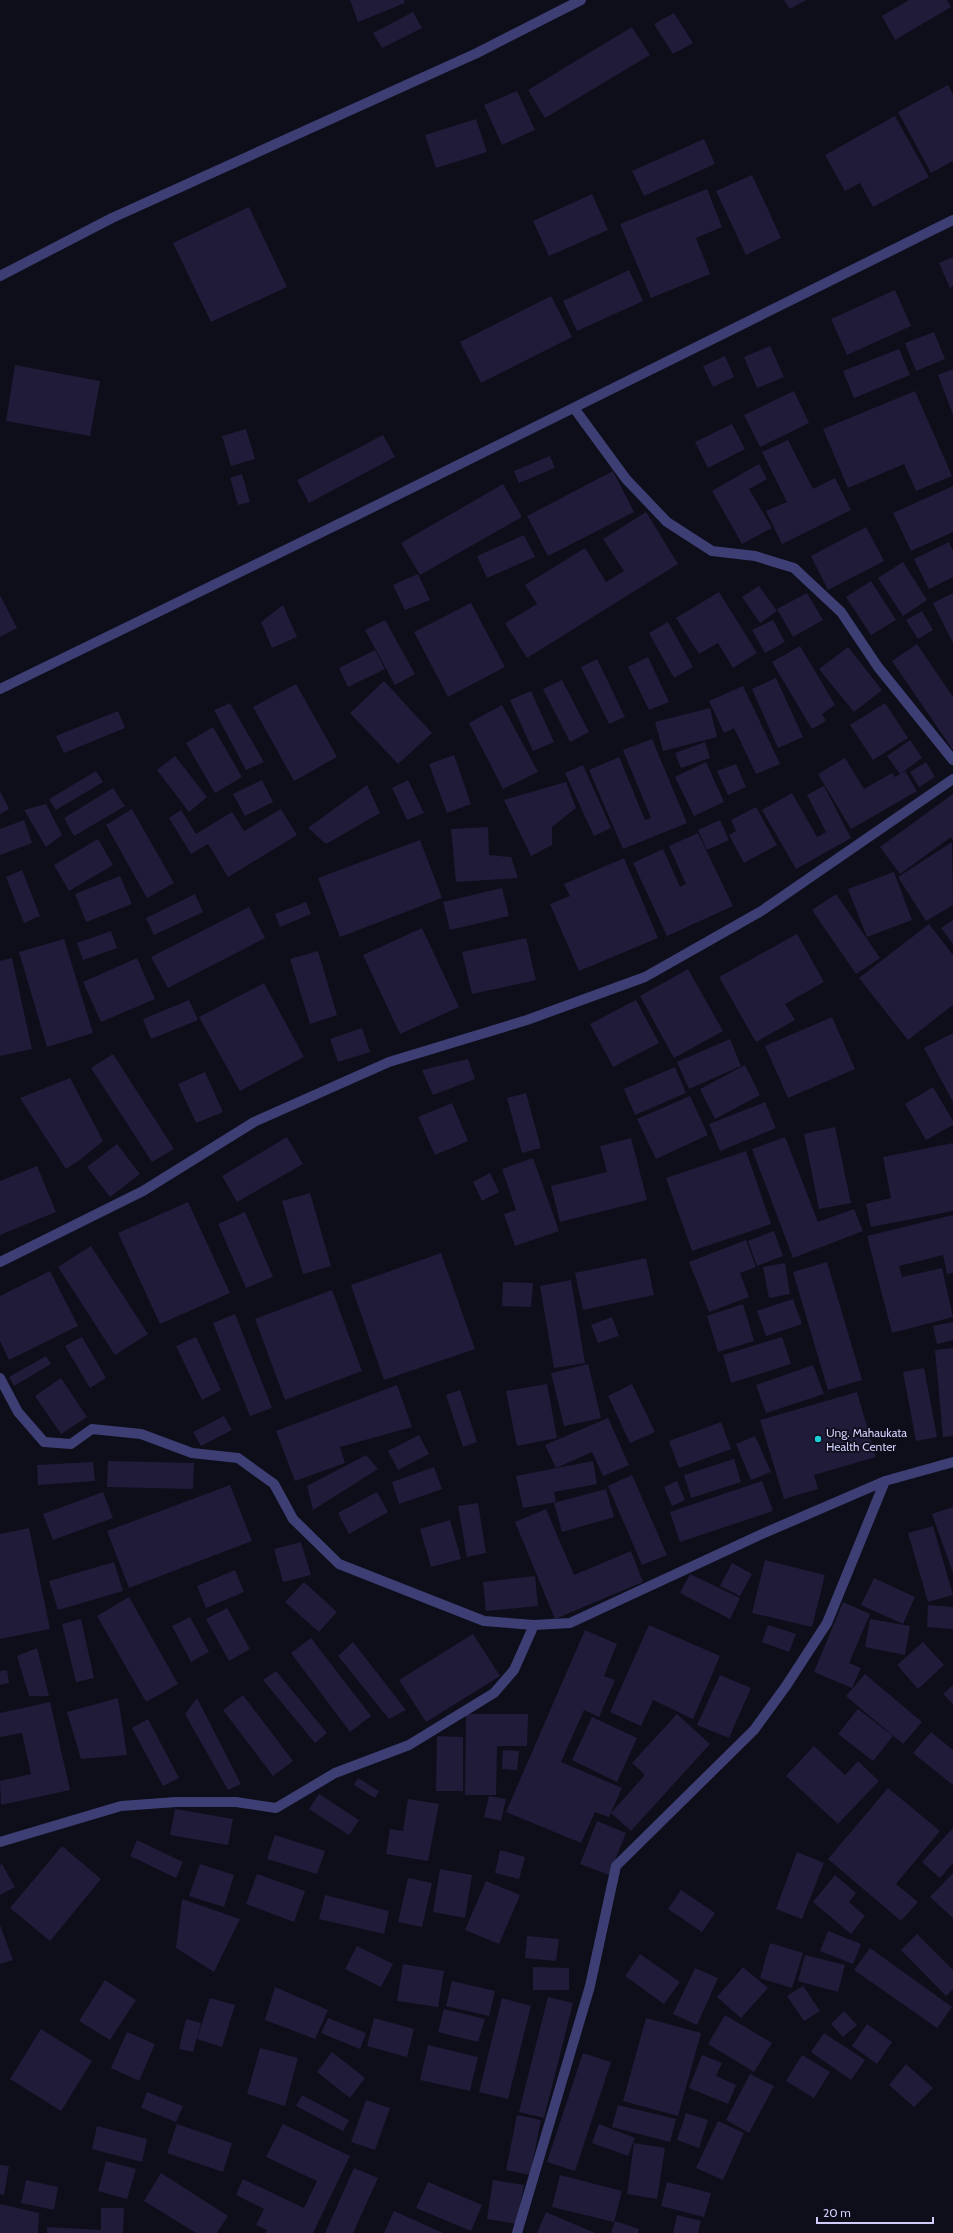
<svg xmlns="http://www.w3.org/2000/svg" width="953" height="2233" viewBox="0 0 953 2233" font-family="Cabin,sans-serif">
<rect width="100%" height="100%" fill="#0e0d1a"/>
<path fill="#201b39" d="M350 0H404L405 3 358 22Z
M784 0H806L790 9Z
M909 0H947L951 7 895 40 882 16Z
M413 12 422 28 382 48 373 33Z
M674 13 693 43 673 54 654 24Z
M632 27 650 55 545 118 528 90Z
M948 85 953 94V161L931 173 898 112Z
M517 91 535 130 502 145 484 105Z
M895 116 929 177 873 207 860 183 845 191 825 155Z
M476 119 487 152 436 168 425 135Z
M704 139 715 164 644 196 632 171Z
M752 175 781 238 746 255 716 191Z
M707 189 722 227 696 238 710 274 651 298 620 224Z
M592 194 608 230 549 256 533 221Z
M249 207 287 287 211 322 173 243Z
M953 257V286L950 288 939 263Z
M629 270 643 301 577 331 563 301Z
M895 290 911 326 847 355 831 319Z
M551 296 572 337 481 383 460 342Z
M934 332 945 359 916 371 905 343Z
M770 346 784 377 757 388 744 357Z
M899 349 910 375 854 398 843 371Z
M725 356 734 377 713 387 703 366Z
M15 365 100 381 90 436 6 421Z
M953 369V415L938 375Z
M794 391 809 423 760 447 744 415Z
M915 391 952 476 916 491 904 464 848 488 823 429Z
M732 424 745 449 708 468 695 442Z
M246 429 255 459 231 466 222 436Z
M383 435 395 457 309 503 297 480Z
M788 440 813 489 835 478 851 510 782 544 766 511 787 502 762 452Z
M550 456 555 468 519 483 514 471Z
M759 464 767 479 749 489 772 528 742 544 712 491Z
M613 471 634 512 548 556 527 516Z
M242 474 250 502 238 505 230 478Z
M503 484 522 517 420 575 401 543Z
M953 486V532L911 551 893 513Z
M646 512 678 564 527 658 505 623 537 604 525 585 585 548 606 582 624 571 603 539Z
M866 527 884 561 828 590 811 556Z
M524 535 535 557 487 578 477 556Z
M949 542 953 551V577L929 589 914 559Z
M903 562 927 600 903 616 878 578Z
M418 574 430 600 405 610 393 585Z
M871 581 896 620 871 635 846 597Z
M759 586 777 611 760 623 742 597Z
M719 592 757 653 733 668 718 643 699 654 676 618Z
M807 593 823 620 793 637 777 609Z
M953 593V643L933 603Z
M0 595 17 628 0 637Z
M471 603 505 667 448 697 414 632Z
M283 605 297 637 272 648 261 622Z
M922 611 933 630 918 639 906 620Z
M385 620 415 674 395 685 365 630Z
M773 620 785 642 765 653 752 630Z
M668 622 693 667 674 678 649 633Z
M917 644 953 697V750L892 661Z
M800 646 835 705 822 714 826 721 812 729 772 662Z
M848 647 882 690 854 712 819 669Z
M375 650 385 669 348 687 339 668Z
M648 657 669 702 649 710 628 667Z
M597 659 625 717 609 724 581 667Z
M776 678 803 737 778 748 752 689Z
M562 680 589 732 570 742 543 689Z
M384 681 432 733 398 764 350 713Z
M296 684 337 757 294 781 253 707Z
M743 686 780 764 756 774 734 728 724 733 709 701Z
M531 691 554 742 533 751 510 700Z
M230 703 264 762 246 770 214 710Z
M885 703 908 738 873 760 850 725Z
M502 705 538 772 503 789 469 723Z
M710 708 717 737 663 751 655 722Z
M118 711 125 728 64 753 56 736Z
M213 727 242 777 215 793 186 743Z
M652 739 687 823 623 849 589 770 619 757 645 820 651 818 623 750Z
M910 740 922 758 900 774 887 756Z
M705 742 710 758 681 768 675 753Z
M454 755 471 804 447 813 429 764Z
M175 756 207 797 189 812 157 770Z
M845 758 864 789 892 773 895 777 905 771 917 791 851 829 818 774Z
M706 762 724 802 694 816 675 777Z
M926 762 935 777 919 787 910 772Z
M736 764 746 787 728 795 717 771Z
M583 765 611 828 594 836 565 773Z
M96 771 103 782 56 810 49 799Z
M262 780 273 802 245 816 233 794Z
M408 780 424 813 407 820 392 788Z
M566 782 576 808 552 827V845L531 856 504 800Z
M367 785 380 813 326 844 308 828Z
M824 786 851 838 796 869 762 810 792 793 817 837 830 830 826 832 807 795Z
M113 788 125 806 74 836 64 818Z
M0 791 9 809 0 814Z
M953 794V840L951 837 900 874 880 847Z
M46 804 62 835 46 847 24 810Z
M756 807 777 845 744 863 729 835 736 831 731 820Z
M132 809 174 883 147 898 106 825Z
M281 809 297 835 228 877 208 844 191 854 169 818 181 810 196 834 232 812 244 831Z
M24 820 32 843 0 855V829Z
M720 820 729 840 707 850 698 830Z
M488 827 489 855 511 857 518 878 456 882 451 829Z
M698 833 733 906 667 936 633 863 663 849 680 887 686 884 669 846Z
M98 839 113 865 69 891 54 865Z
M420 840 442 898 340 937 318 878Z
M952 842 953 905 926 921 898 877Z
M624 858 658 938 579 971 550 904 570 896 564 884Z
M22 870 40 916 24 923 6 877Z
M894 872 912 920 867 937 848 889Z
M120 876 132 904 86 922 75 894Z
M502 888 509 916 450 930 443 902Z
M195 894 203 912 154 935 146 918Z
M836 894 880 958 856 974 812 910Z
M306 902 311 914 280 927 275 914Z
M249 907 265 938 168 988 151 957Z
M953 920V944L941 928Z
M929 924 953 955V1005L908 1040 859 978Z
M422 928 459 1007 400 1034 363 955Z
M111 931 117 948 83 960 77 943Z
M797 934 824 982 785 1004 795 1020 756 1042 719 977Z
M526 938 536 980 472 994 462 952Z
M64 939 93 1033 47 1047 19 952Z
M318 951 337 1015 310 1024 290 959Z
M12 958 32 1049 0 1056V961Z
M137 958 155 999 101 1022 83 982Z
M688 969 723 1031 674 1058 640 996Z
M264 983 304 1057 240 1091 199 1017Z
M189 1000 198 1020 151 1039 143 1019Z
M636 1000 659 1043 613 1067 590 1024Z
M832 1017 855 1069 788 1098 765 1046Z
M362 1028 370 1052 338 1062 330 1039Z
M953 1033V1102L924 1048Z
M730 1039 741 1066 689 1089 677 1062Z
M113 1054 174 1149 152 1162 91 1068Z
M468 1059 475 1079 433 1095 422 1070Z
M745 1065 760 1095 715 1119 700 1089Z
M675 1067 686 1093 635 1115 624 1089Z
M205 1072 223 1112 196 1123 178 1084Z
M70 1078 103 1141 80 1160 66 1169 20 1098Z
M933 1087 953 1121V1125L926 1140 905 1104Z
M526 1093 541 1148 522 1153 507 1098Z
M690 1096 708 1135 656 1159 637 1119Z
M765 1102 776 1128 720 1151 709 1124Z
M452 1103 468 1141 435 1155 418 1117Z
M835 1127 851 1203 819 1209 804 1134Z
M287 1137 303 1164 237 1202 222 1176Z
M785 1137 818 1222 854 1209 863 1231 793 1258 752 1149Z
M631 1138 647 1200 560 1222 551 1186 607 1172 600 1146Z
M953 1143V1211L871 1227 866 1204 891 1198 883 1157Z
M117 1144 140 1174 110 1197 87 1167Z
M746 1151 771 1224 692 1251 666 1178Z
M533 1158 559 1231 515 1246 504 1214 516 1210 502 1169Z
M37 1166 56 1212 0 1235V1181Z
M490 1173 499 1192 482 1201 473 1182Z
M310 1193 331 1266 303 1274 282 1201Z
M188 1202 230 1293 160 1324 118 1233Z
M245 1212 273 1277 246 1288 218 1224Z
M953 1215V1273L947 1274 943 1255 899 1266 902 1277 942 1268 953 1317 892 1333 867 1236Z
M774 1231 783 1256 757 1266 748 1241Z
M746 1240 756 1267 740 1273 749 1297 709 1312 689 1262Z
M91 1246 148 1334 115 1355 58 1267Z
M441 1253 475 1349 384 1380 351 1285Z
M646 1258 654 1295 583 1310 575 1273Z
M827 1262 862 1380 828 1390 793 1272Z
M785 1263 790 1294 769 1298 763 1267Z
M50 1271 78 1326 9 1360 0 1341V1296Z
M571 1280 585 1363 554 1368 540 1286Z
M503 1282 533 1283 531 1307 502 1306Z
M332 1290 362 1371 285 1400 255 1319Z
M793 1299 802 1324 766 1336 757 1311Z
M743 1304 754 1341 718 1352 707 1316Z
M235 1314 272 1408 250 1416 213 1323Z
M612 1317 619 1336 598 1343 591 1325Z
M953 1322V1340L937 1344 933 1326Z
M82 1337 106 1378 90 1388 65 1346Z
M196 1337 221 1390 202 1400 176 1346Z
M782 1337 791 1364 731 1383 723 1355Z
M953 1348V1436L943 1437 935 1350Z
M46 1356 51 1364 14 1386 9 1377Z
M588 1364 601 1418 564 1426 551 1373Z
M813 1365 824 1394 766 1413 756 1385Z
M924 1368 937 1437 916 1441 903 1372Z
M61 1378 87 1417 61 1434 35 1396Z
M547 1384 557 1438 517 1446 506 1391Z
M632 1384 655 1432 630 1443 608 1396Z
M397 1385 412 1427 340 1447 345 1463 295 1481 276 1431Z
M460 1390 477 1442 463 1447 446 1395Z
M857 1392 876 1457 814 1475 818 1489 784 1499 760 1420Z
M224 1416 232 1430 201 1446 193 1432Z
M608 1418 629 1465 603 1476 592 1452 556 1468 545 1445Z
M721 1422 731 1449 679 1468 669 1441Z
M419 1435 429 1454 398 1470 388 1451Z
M755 1436 771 1472 751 1480 736 1444Z
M366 1455 378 1469 313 1510 307 1486Z
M734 1459 741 1482 691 1498 684 1475Z
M108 1461 194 1463 193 1489 107 1487Z
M593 1461 597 1484 554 1492 556 1502 523 1508 516 1476Z
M93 1462 95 1481 38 1485 37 1465Z
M434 1467 442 1489 399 1504 392 1482Z
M632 1475 667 1555 642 1565 608 1486Z
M677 1481 685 1500 672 1506 664 1487Z
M762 1481 773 1511 680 1542 670 1512Z
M230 1485 252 1541 129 1588 107 1531Z
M606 1489 614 1517 562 1532 554 1503Z
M103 1492 113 1518 53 1540 43 1514Z
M377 1492 388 1512 349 1534 338 1513Z
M478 1503 486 1553 467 1557 458 1506Z
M953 1507V1573L932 1514Z
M546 1509 574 1575 631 1551 643 1582 555 1619 515 1522Z
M450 1520 461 1559 431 1567 420 1529Z
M933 1526 953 1595 928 1602 908 1533Z
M29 1528 50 1629 0 1639V1534Z
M301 1542 311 1575 283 1582 274 1549Z
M765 1560 825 1575 812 1627 752 1613Z
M114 1562 123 1591 58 1610 49 1581Z
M732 1563 752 1574 740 1596 720 1586Z
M235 1570 244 1592 206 1608 197 1586Z
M690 1574 740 1598 730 1619 680 1593Z
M535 1576 538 1606 486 1611 483 1582Z
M874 1578 915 1597 903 1624 861 1605Z
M304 1582 337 1612 319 1632 285 1602Z
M129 1597 178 1684 146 1702 97 1616Z
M843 1602 870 1614 849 1663 861 1668 852 1688 814 1672Z
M928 1605 953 1607V1629L927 1627Z
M227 1608 250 1649 229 1661 206 1619Z
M190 1617 209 1652 191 1662 172 1626Z
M81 1619 94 1678 76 1682 62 1624Z
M870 1619 910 1626 905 1655 865 1647Z
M649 1625 720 1656 693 1719 653 1700 641 1726 610 1712Z
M768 1625 796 1634 789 1652 762 1642Z
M585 1630 617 1644 604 1676 615 1680 599 1717 584 1710 561 1762 622 1788 609 1817 595 1812 581 1843 506 1812Z
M473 1634 500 1676 426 1722 399 1680Z
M311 1638 371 1716 350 1732 291 1653Z
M353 1642 406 1710 389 1719 338 1656Z
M923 1642 944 1665 918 1689 897 1665Z
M37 1648 49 1696H29L17 1656Z
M7 1670 9 1683 0 1685V1671Z
M276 1671 327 1733 315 1743 263 1680Z
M865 1674 922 1722 903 1744 846 1696Z
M720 1675 751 1688 729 1738 697 1725Z
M953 1685V1704L943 1694Z
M243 1695 293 1761 273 1776 223 1710Z
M118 1698 127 1755 81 1759 67 1712Z
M197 1698 241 1784 228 1790 185 1714Z
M50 1702 70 1790 1 1805 0 1781 31 1774 22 1733 0 1737V1713Z
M858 1709 893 1736 873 1761 838 1734Z
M466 1714H528L527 1746H497L496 1795H465Z
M677 1714 710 1744 631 1831 611 1813 645 1775 632 1763Z
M592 1717 637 1738 617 1782 572 1760Z
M148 1719 179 1778 163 1786 132 1728Z
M931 1732 953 1750V1785L913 1753Z
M437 1736 463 1737V1791H436Z
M814 1746 845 1775 858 1761 879 1781 838 1824 786 1776Z
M503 1750 519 1751 517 1770 502 1769Z
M358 1778 379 1791 375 1798 354 1785Z
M888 1788 940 1831 896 1884 918 1902 901 1921 828 1859Z
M319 1794 359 1820 349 1835 309 1809Z
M489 1796 506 1799 501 1821 484 1817Z
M408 1799 439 1804 428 1861 386 1854 390 1829 403 1831Z
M175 1809 233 1819 228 1845 170 1835Z
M597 1821 626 1833 609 1875 580 1864Z
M953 1828V1863L940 1878 922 1862Z
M275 1835 325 1851 317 1874 267 1859Z
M137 1840 183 1862 176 1878 130 1856Z
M62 1846 101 1879 50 1941 10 1908Z
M500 1850 525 1857 519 1879 495 1873Z
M797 1852 824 1863 802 1919 776 1909Z
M2 1864 15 1887 0 1895V1865Z
M200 1864 234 1875 224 1907 189 1896Z
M440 1869 472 1875 465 1918 433 1912Z
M953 1873V1918L930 1897Z
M257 1874 305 1891 294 1922 246 1904Z
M835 1875 856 1893 849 1902 865 1916 851 1934 813 1902Z
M408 1878 432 1883 422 1927 398 1922Z
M486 1881 520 1895 499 1944 465 1930Z
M681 1890 715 1913 702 1932 668 1909Z
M325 1895 389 1911 384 1934 319 1919Z
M182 1899 240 1919 214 1972 176 1948Z
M0 1925 13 1960 0 1964Z
M828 1931 861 1944 853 1964 820 1951Z
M917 1934 953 1970V1989L946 1996 901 1950Z
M527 1936 559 1939 556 1961 525 1958Z
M770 1943 803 1953 792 1988 760 1978Z
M357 1946 393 1964 381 1987 345 1969Z
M870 1948 952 2007 937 2028 854 1970Z
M640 1954 680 1982 664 2004 625 1976Z
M805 1955 845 1965 838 1992 798 1981Z
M403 1964 444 1971 438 2007 397 2001Z
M533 1967 569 1968V1990H533Z
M743 1967 768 1988 741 2018 717 1997Z
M695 1968 718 1978 697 2025 673 2014Z
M105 1980 136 2000 110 2040 79 2021Z
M452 1981 495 1991 489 2016 446 2006Z
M803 1986 820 2011 804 2021 787 1996Z
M275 1987 328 2010 315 2039 265 2020Z
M548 1997 573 2003 544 2118 519 2112Z
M210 1998 235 2005 222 2047 197 2039Z
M502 1998 531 2006 508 2099 479 2092Z
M444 2009 485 2019 478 2042 438 2032Z
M844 2011 857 2025 843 2037 831 2024Z
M725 2015 772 2043 754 2072 708 2044Z
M328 2018 366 2033 360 2049 321 2033Z
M374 2018 414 2029 407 2057 367 2046Z
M646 2018 701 2033 678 2116 623 2101Z
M186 2019 201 2023 193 2052 179 2049Z
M867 2024 892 2042 877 2064 852 2046Z
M41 2029 92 2061 61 2111 10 2079Z
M127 2032 155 2044 139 2081 111 2068Z
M824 2033 865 2060 851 2080 811 2052Z
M428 2045 478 2057 470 2091 420 2080Z
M260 2048 298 2058 285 2106 247 2094Z
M332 2052 365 2078 350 2098 317 2072Z
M583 2053 611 2062 575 2171 547 2162Z
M702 2055 722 2063 716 2076 736 2085 728 2104 689 2088Z
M802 2055 830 2072 814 2098 786 2081Z
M906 2064 933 2088 914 2107 889 2085Z
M750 2074 774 2086 749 2133 726 2120Z
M147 2092 183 2106 176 2122 141 2108Z
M302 2095 349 2120 343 2131 296 2106Z
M366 2100 390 2108 375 2150 351 2142Z
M618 2105 676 2119 670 2142 612 2127Z
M686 2113 708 2120 699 2148 677 2140Z
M517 2115 541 2120 530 2175 506 2170Z
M718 2121 744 2133 723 2180 696 2168Z
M177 2124 232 2143 223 2172 167 2153Z
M283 2124 350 2156 313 2233H265L267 2230 256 2225 264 2209 236 2195 243 2179 304 2208 317 2181 266 2157Z
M599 2124 635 2138 628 2156 592 2143Z
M97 2126 147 2139 142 2162 92 2149Z
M634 2143 665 2148 657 2199 627 2194Z
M106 2161 136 2169 127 2199 98 2191Z
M0 2165 9 2166 4 2195 0 2194Z
M354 2168 378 2178 353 2233H325Z
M161 2173 228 2216 217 2233H196L144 2201Z
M560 2175 622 2191 614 2222 552 2207Z
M26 2180 58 2187 54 2210 21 2203Z
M493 2180 524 2185 517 2224 487 2219Z
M428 2182 482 2205 471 2231 416 2208Z
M667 2182 711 2193 704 2217 661 2206Z
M0 2204 39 2213 38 2233H0Z
M101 2208H124L123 2233H47V2227L101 2230Z
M394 2211 443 2233H384Z
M546 2212 595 2233H537Z
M677 2215 701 2221 698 2233H673Z
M615 2221 639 2229 638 2233H611Z"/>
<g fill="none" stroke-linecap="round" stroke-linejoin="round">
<path stroke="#3d3e74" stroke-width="10" d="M0 276 112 218 477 53 581 0
M574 408 626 479 667 522 712 551 755 556 794 568 841 612 878 667 953 760
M0 689 355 516 953 220
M0 1262 143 1191 254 1122 389 1062 527 1020 645 977 763 910 953 779
M0 1378 18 1412 44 1442 71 1444 92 1429 141 1434 192 1453 238 1458 274 1484 293 1519 339 1564 484 1621 534 1625 570 1623 762 1534 885 1481 953 1462
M0 1842 121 1806 176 1802H236L276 1808 335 1773 409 1745 494 1693 514 1670 534 1625
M517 2233 590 1986 616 1866 754 1730 786 1686 827 1623 885 1481"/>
</g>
<circle fill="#1acdd7" stroke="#0e0d1a" stroke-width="1.5" cx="818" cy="1439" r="4"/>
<g text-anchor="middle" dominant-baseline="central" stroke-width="3.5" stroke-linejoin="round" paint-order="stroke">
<g font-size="12" fill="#cfccf9" stroke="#0e0d1a" text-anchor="start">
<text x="826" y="1432">Ung. Mahaukata<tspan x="826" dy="14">Health Center</tspan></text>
</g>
</g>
<path d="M817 2217v6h116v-6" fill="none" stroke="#cfccf9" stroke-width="2"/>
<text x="823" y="2217" font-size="12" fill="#cfccf9" stroke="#0e0d1a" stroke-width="3" paint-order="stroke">20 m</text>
</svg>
